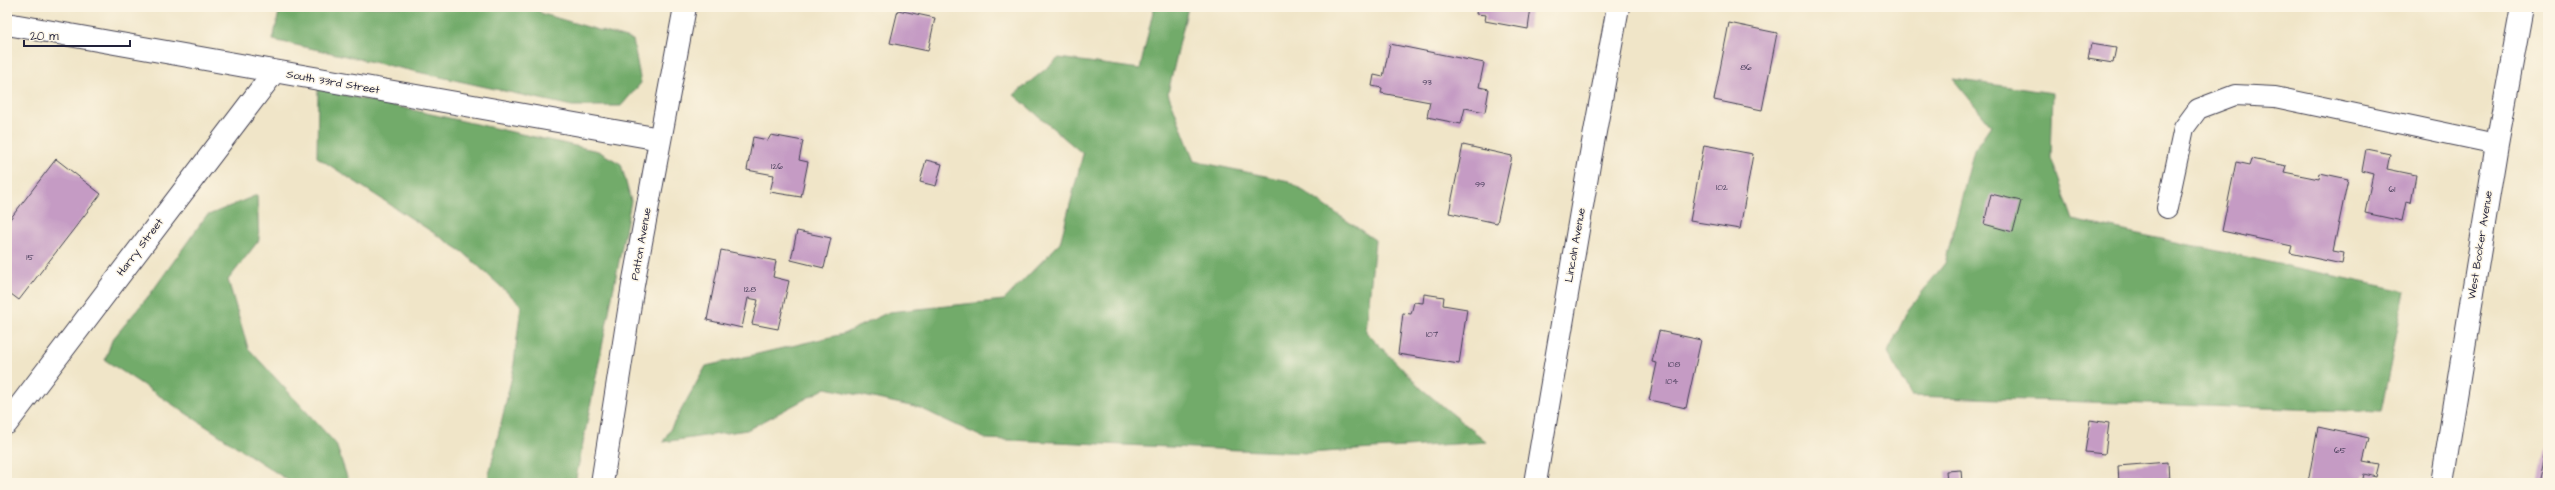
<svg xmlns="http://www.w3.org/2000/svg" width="2555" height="490" viewBox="0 0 2555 490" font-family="'Architects Daughter',sans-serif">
<rect width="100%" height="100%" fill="#fcf5e5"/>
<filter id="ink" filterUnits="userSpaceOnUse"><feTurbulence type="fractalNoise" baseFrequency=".025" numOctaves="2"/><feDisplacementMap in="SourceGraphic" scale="8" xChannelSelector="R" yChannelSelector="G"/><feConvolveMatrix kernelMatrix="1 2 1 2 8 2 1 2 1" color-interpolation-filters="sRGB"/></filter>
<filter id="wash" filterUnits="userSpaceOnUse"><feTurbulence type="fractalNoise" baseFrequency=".012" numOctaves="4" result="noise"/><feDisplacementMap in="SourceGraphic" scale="16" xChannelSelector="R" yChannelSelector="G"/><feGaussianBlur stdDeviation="0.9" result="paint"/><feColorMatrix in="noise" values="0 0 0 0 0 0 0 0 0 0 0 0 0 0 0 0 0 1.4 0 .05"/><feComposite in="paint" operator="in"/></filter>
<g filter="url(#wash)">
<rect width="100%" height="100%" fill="#f0e5c8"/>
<path fill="#72ab6a" stroke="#4a6652" d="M280 7H533L543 14 633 40 641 83 621 106H572L273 40Z
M1154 7H1188L1168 93 1194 161 1289 181 1375 240 1366 332 1423 390 1487 442 1308 453 986 439 920 408 826 388 747 430 663 442 706 366 843 334 889 312 1004 300 1060 243 1083 154 1014 95 1059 58 1140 69Z
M1953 79 2053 93 2051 158 2073 220 2405 291 2381 412 1911 396 1888 352 1908 310 1945 263 1974 150 1991 125Z
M318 89 598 151 621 164 631 201 575 483H487L513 372 521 305 463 252 317 157Z
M257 195 259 240 228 280 248 348 336 444 349 483H292L105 360 112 340 151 293 206 216Z"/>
<g id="blocks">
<path fill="#c59bc4" d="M595 7H615L614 11Z
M1477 7H1531L1528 29 1485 21 1486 15 1476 14Z
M898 10 935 18 928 51 890 43Z
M1729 23 1777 33 1762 110 1714 100Z
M1390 44 1484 63 1479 87 1489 89 1485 112 1465 108 1461 124 1427 117 1430 102 1381 93 1382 88 1372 86 1374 75 1383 77Z
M2091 44 2116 48 2113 63 2088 59Z
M771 135 803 141 799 160 808 162 801 197 770 192 774 175 747 170 753 137 768 140Z
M1463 145 1512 156 1497 223 1449 213Z
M1704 145 1753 154 1740 229 1690 221Z
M2366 149 2390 154 2387 169 2416 175 2411 203 2406 202 2402 221 2365 213 2373 174 2362 171Z
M56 159 101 194 19 300 7 291V223Z
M2252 159 2286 166 2284 172 2319 179 2320 173 2348 179 2333 251 2344 253 2342 264 2290 253 2292 246 2222 231 2236 162 2250 165Z
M926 160 942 164 936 186 920 182Z
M1991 194 2021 201 2013 232 1984 224Z
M797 231 831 238 824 268 791 260Z
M721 250 776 261 773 277 789 281 778 329 752 324 758 300 748 298 742 328 707 320Z
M1424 294 1444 297 1443 305 1467 309 1459 364 1398 354 1403 313 1411 314 1414 302 1423 303Z
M1659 331 1701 340 1686 408 1649 400 1657 363 1652 362Z
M2090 420 2109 423 2105 454 2085 452Z
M2318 427 2369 438 2363 462 2379 465 2376 477 2364 474 2362 483H2308Z
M2547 443 2548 483H2538Z
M2168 462 2169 483H2119L2118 466Z
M1961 470 1962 483H1947L1946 471Z"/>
</g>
</g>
<g filter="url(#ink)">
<use href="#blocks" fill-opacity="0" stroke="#413f50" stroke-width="1"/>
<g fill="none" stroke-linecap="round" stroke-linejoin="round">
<g stroke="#413f50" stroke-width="22">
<path id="service" d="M2167 208 2184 128 2198 109 2235 95 2275 97 2497 144"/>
</g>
<g stroke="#413f50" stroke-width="24">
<path id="minor" d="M7 24 660 139
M7 423 274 72
M602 483 633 285 685 7
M1535 483 1590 159 1618 7
M2442 483 2497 144 2522 7"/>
</g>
<use href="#service" stroke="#fff" stroke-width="20"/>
<use href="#minor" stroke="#fff" stroke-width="22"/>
</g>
</g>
<g text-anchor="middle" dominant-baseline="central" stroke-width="3" stroke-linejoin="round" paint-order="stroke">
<g font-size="9" fill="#4b405d">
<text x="1746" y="67">86</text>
<text x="1427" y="82">93</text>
<text x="777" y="166">126</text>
<text x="1480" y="184">99</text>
<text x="1722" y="187">102</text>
<text x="2392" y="189">61</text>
<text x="30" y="257">15</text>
<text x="750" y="289">128</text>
<text x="1432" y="334">107</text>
<text x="1674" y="364">108</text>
<text x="1672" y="381">104</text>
<text x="2340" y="450">65</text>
</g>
<g font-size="11" fill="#22223b" stroke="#fcf5e5">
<text transform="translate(333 82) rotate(10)">South 33rd Street</text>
<text transform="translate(641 244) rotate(-80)">Patton Avenue</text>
<text transform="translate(1575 245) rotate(-80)">Lincoln Avenue</text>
<text transform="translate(2480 245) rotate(-81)">West Booker Avenue</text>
<text transform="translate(140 247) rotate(-53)">Harry Street</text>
</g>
</g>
<rect width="2555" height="490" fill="none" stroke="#fcf5e5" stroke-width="24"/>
<path d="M24 40v6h106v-6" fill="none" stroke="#22223b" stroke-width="2"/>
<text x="30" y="40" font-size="12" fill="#22223b" stroke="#fcf5e5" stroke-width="3" paint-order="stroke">20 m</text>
</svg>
